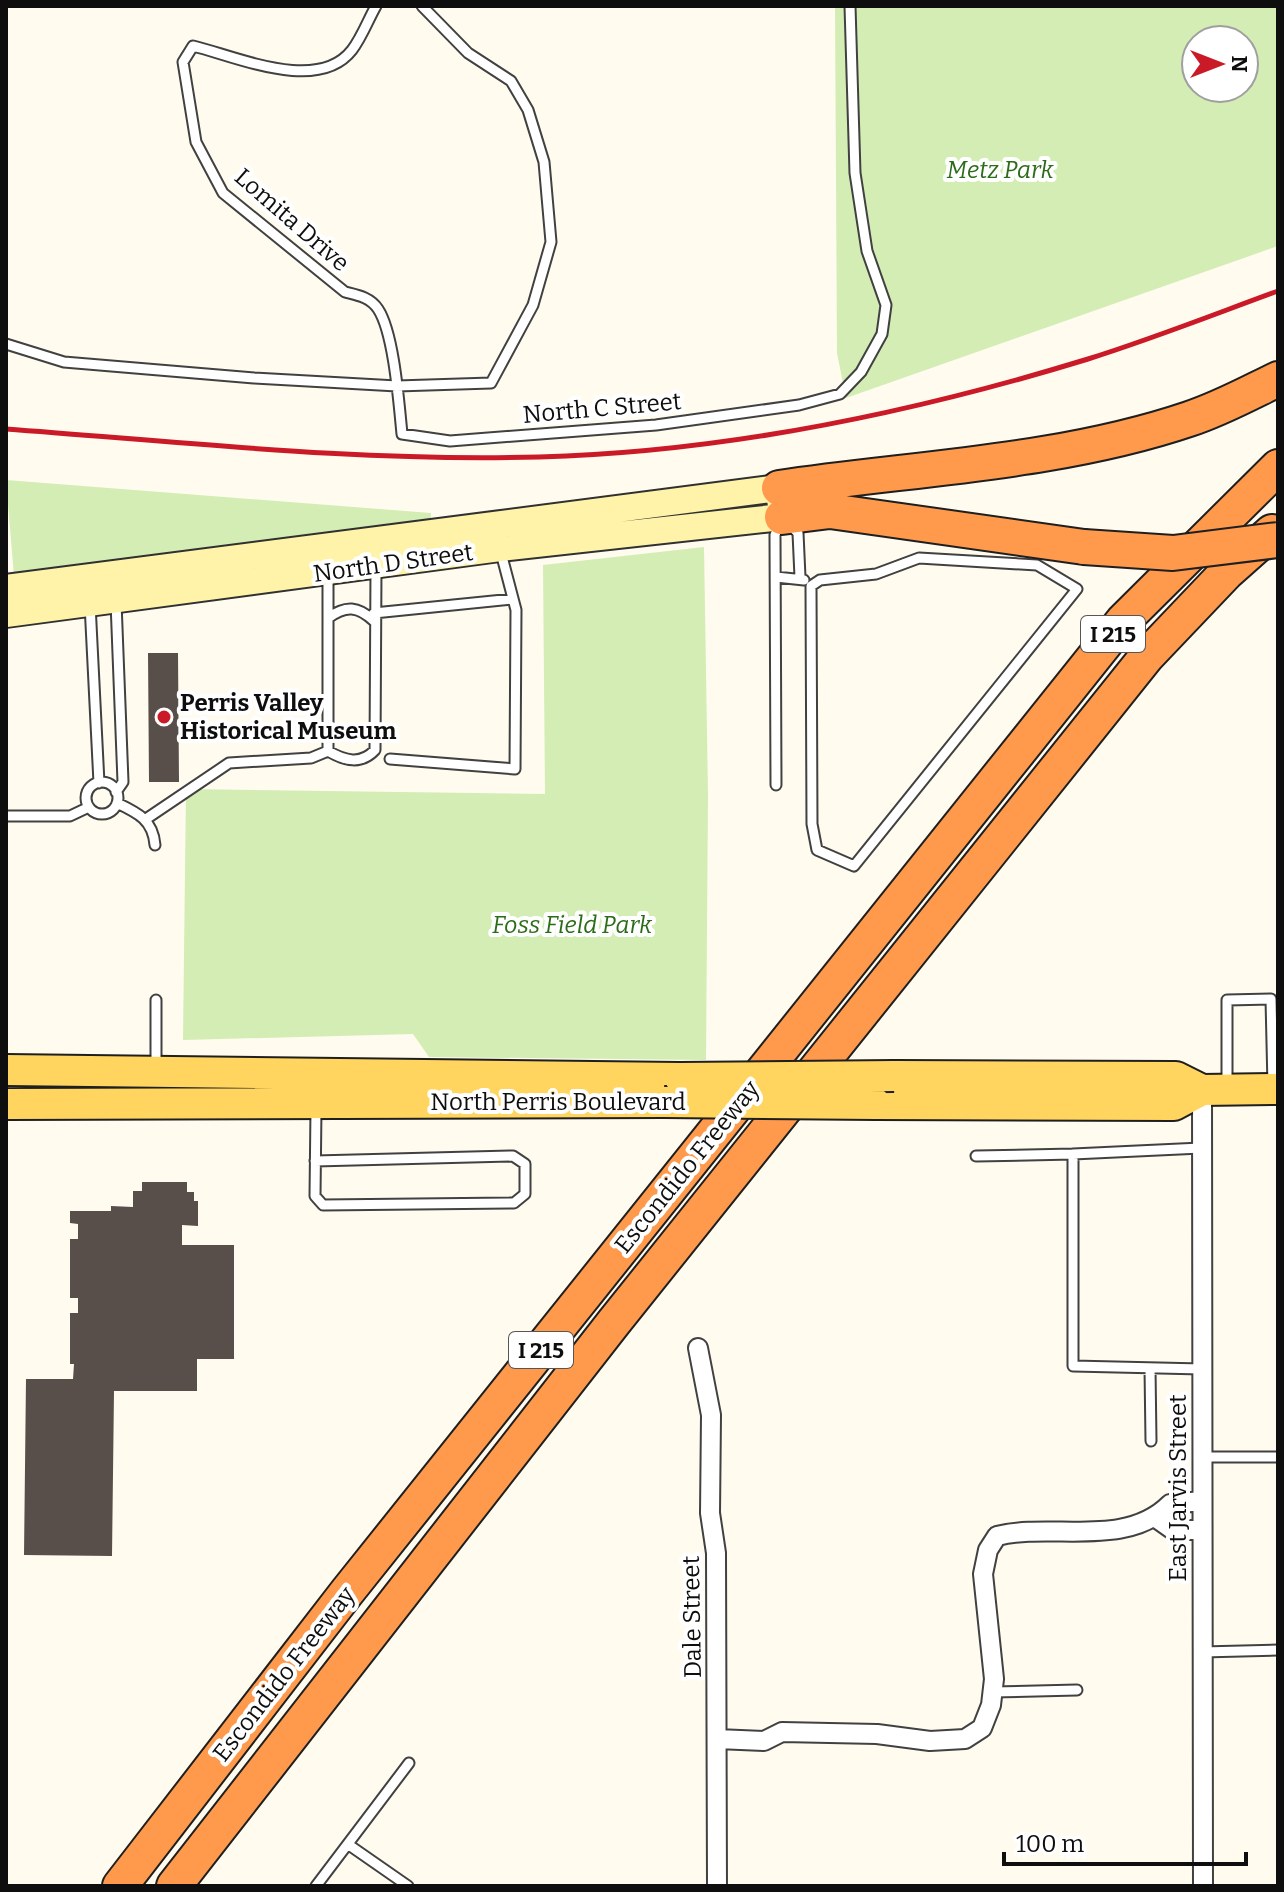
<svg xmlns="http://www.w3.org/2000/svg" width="1284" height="1892" viewBox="0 0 1284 1892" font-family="Bitter,serif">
<rect width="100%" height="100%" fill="#fffbef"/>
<path fill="#d4edb5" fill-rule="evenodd" d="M835 6H1278V246L846 398 837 353ZM1196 40H1244V88H1196Z
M6 480 431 513V524L14 576Z
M704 547 708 796 706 1060 429 1057 413 1034 183 1040 186 789 545 794 543 565Z"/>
<path fill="#584f4a" d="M148 653H178L179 782H149Z
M142 1182H187V1192H194V1201H198V1226L182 1225V1245H234V1359H197V1391H114L112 1556 24 1555 26 1379H73L74 1364H70V1313H78V1298H70V1239H78V1224L70 1223V1211H111V1206L133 1207V1191H142Z"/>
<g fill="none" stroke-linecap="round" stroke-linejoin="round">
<g stroke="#414141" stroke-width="13">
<path id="lane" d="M376 6C368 20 362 37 352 50 318 94 235 56 193 46L183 62 196 142 223 193 345 292C357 295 370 297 378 309 394 333 399 404 402 434L450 441 656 425 799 405 840 394 861 372 882 334 886 305 867 251 855 173 850 6
M6 344 64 362 254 378 397 386 491 383 533 305 551 242 544 162 528 110 511 81 468 53 422 6
M789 524 798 533 800 577
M919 558 1037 565 1077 589 854 866 817 850 812 824 811 586 820 580 876 574Z
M328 576V751C345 761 361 765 375 750L376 569
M776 577 804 580
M116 602 123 782 116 792
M90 604 99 783
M374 613 512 599
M328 618C346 605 358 606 374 621
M390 759 515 769 516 610 500 549
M86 798a16 16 0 1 1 32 0a16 16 0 1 1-32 0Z
M776 785 775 535 779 524
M117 803C138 813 153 820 155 845
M6 816H70L89 807
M146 819 229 763 311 758 328 751
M156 1000V1069
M1227 1085V1000L1271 999 1273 1086
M1201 1148 1073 1154V1366L1202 1369
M976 1156 1073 1154
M315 1161 513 1156 525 1164V1194L514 1203 323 1205 315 1196 316 1109
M1150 1368 1151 1441
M1202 1457H1278
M1202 1652 1278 1650
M992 1692 1077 1690
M349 1845 408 1886
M316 1886 409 1763"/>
</g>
<g stroke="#414141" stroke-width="22">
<path id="street" d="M1202 1090 1203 1886
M698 1348 711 1415 710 1513 716 1553 717 1886
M1156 1518 1173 1530H1202
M717 1739 764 1741 782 1732 877 1734 930 1741 965 1739 982 1728 991 1705 994 1679 983 1574 988 1550 997 1536C1052 1522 1125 1549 1170 1504L1202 1501"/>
</g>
<g stroke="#303030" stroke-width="30">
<path id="secondary" d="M6 588 779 488 782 517 500 548 6 614"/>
</g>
<g stroke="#1f1f1f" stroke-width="34">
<path id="primary" d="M6 1070 680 1078
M894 1076 1176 1077 1202 1090
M6 1104 664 1102
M876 1104 1174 1105 1202 1090 1278 1089"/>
</g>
<g stroke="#1f1f1f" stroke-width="38">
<path id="highway" d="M779 488C915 468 1059 463 1189 419 1220 409 1249 393 1278 379
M782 517 830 511 1084 547
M120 1886 347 1592 1123 621 1278 467
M174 1886 614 1322 1147 656 1227 572 1272 532"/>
</g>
<use href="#lane" stroke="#fff" stroke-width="9"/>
<use href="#street" stroke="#fff" stroke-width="18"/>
<use href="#secondary" stroke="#fff3aa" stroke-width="26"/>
<use href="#primary" stroke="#ffd45f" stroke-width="30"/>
<use href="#highway" stroke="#ff9a4d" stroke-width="34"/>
<path stroke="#cb1a27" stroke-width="5" d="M6 429C183 442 361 462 539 457 724 452 912 413 1088 359 1152 339 1215 314 1278 291"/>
<g stroke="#1f1f1f" stroke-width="34" stroke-linecap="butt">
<path id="primary-bridge" d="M680 1078 894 1076
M664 1102 876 1104"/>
</g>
<g stroke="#1f1f1f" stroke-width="38" stroke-linecap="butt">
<path id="highway-bridge" d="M1084 547 1173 553 1278 540"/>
</g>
<use href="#primary-bridge" stroke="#ffd45f" stroke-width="30"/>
<use href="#highway-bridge" stroke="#ff9a4d" stroke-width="34"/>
</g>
<circle fill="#cb1a27" stroke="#fff" stroke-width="3" cx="164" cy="717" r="8"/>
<g text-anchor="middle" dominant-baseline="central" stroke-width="8" stroke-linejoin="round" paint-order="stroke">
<g fill="#fff" stroke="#565656" stroke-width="2">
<rect x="1081" y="616" width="64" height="36" rx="6"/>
<rect x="509" y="1332" width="64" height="36" rx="6"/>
</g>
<g font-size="22" font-weight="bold" fill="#0e0e0e">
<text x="1113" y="634">I 215</text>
<text x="541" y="1350">I 215</text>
</g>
<g font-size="24" font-style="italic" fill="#2c6c18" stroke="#fff">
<text x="1000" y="170">Metz Park</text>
<text x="572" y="925">Foss Field Park</text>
</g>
<g font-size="24" fill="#0e0e0e" stroke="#fff">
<text transform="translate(292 220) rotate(41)">Lomita Drive</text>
<text transform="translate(602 408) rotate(-5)">North C Street</text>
<text transform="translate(393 563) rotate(-8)">North D Street</text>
<text x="558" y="1102">North Perris Boulevard</text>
<text transform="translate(687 1167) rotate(-51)">Escondido Freeway</text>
<text transform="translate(1178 1488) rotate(-90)">East Jarvis Street</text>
<text transform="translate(692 1617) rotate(-91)">Dale Street</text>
<text transform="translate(284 1674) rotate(-52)">Escondido Freeway</text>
</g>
<g font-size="24" font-weight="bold" fill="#0e0e0e" stroke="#fff" text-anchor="start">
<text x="180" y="703">Perris Valley<tspan x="180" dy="28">Historical Museum</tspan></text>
</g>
</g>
<rect width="1284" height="1892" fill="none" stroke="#0e0e0e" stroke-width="16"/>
<g transform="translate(1220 64) rotate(90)"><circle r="38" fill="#ffffff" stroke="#9f9f9f" stroke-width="2"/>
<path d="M0-6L14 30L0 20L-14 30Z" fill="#cb1a27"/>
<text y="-12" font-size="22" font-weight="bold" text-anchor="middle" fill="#0e0e0e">N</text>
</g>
<path d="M1004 1852v12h242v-12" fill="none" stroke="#0e0e0e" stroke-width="4"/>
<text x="1016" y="1852" font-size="24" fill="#0e0e0e" stroke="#ffffff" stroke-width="6" paint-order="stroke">100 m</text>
</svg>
